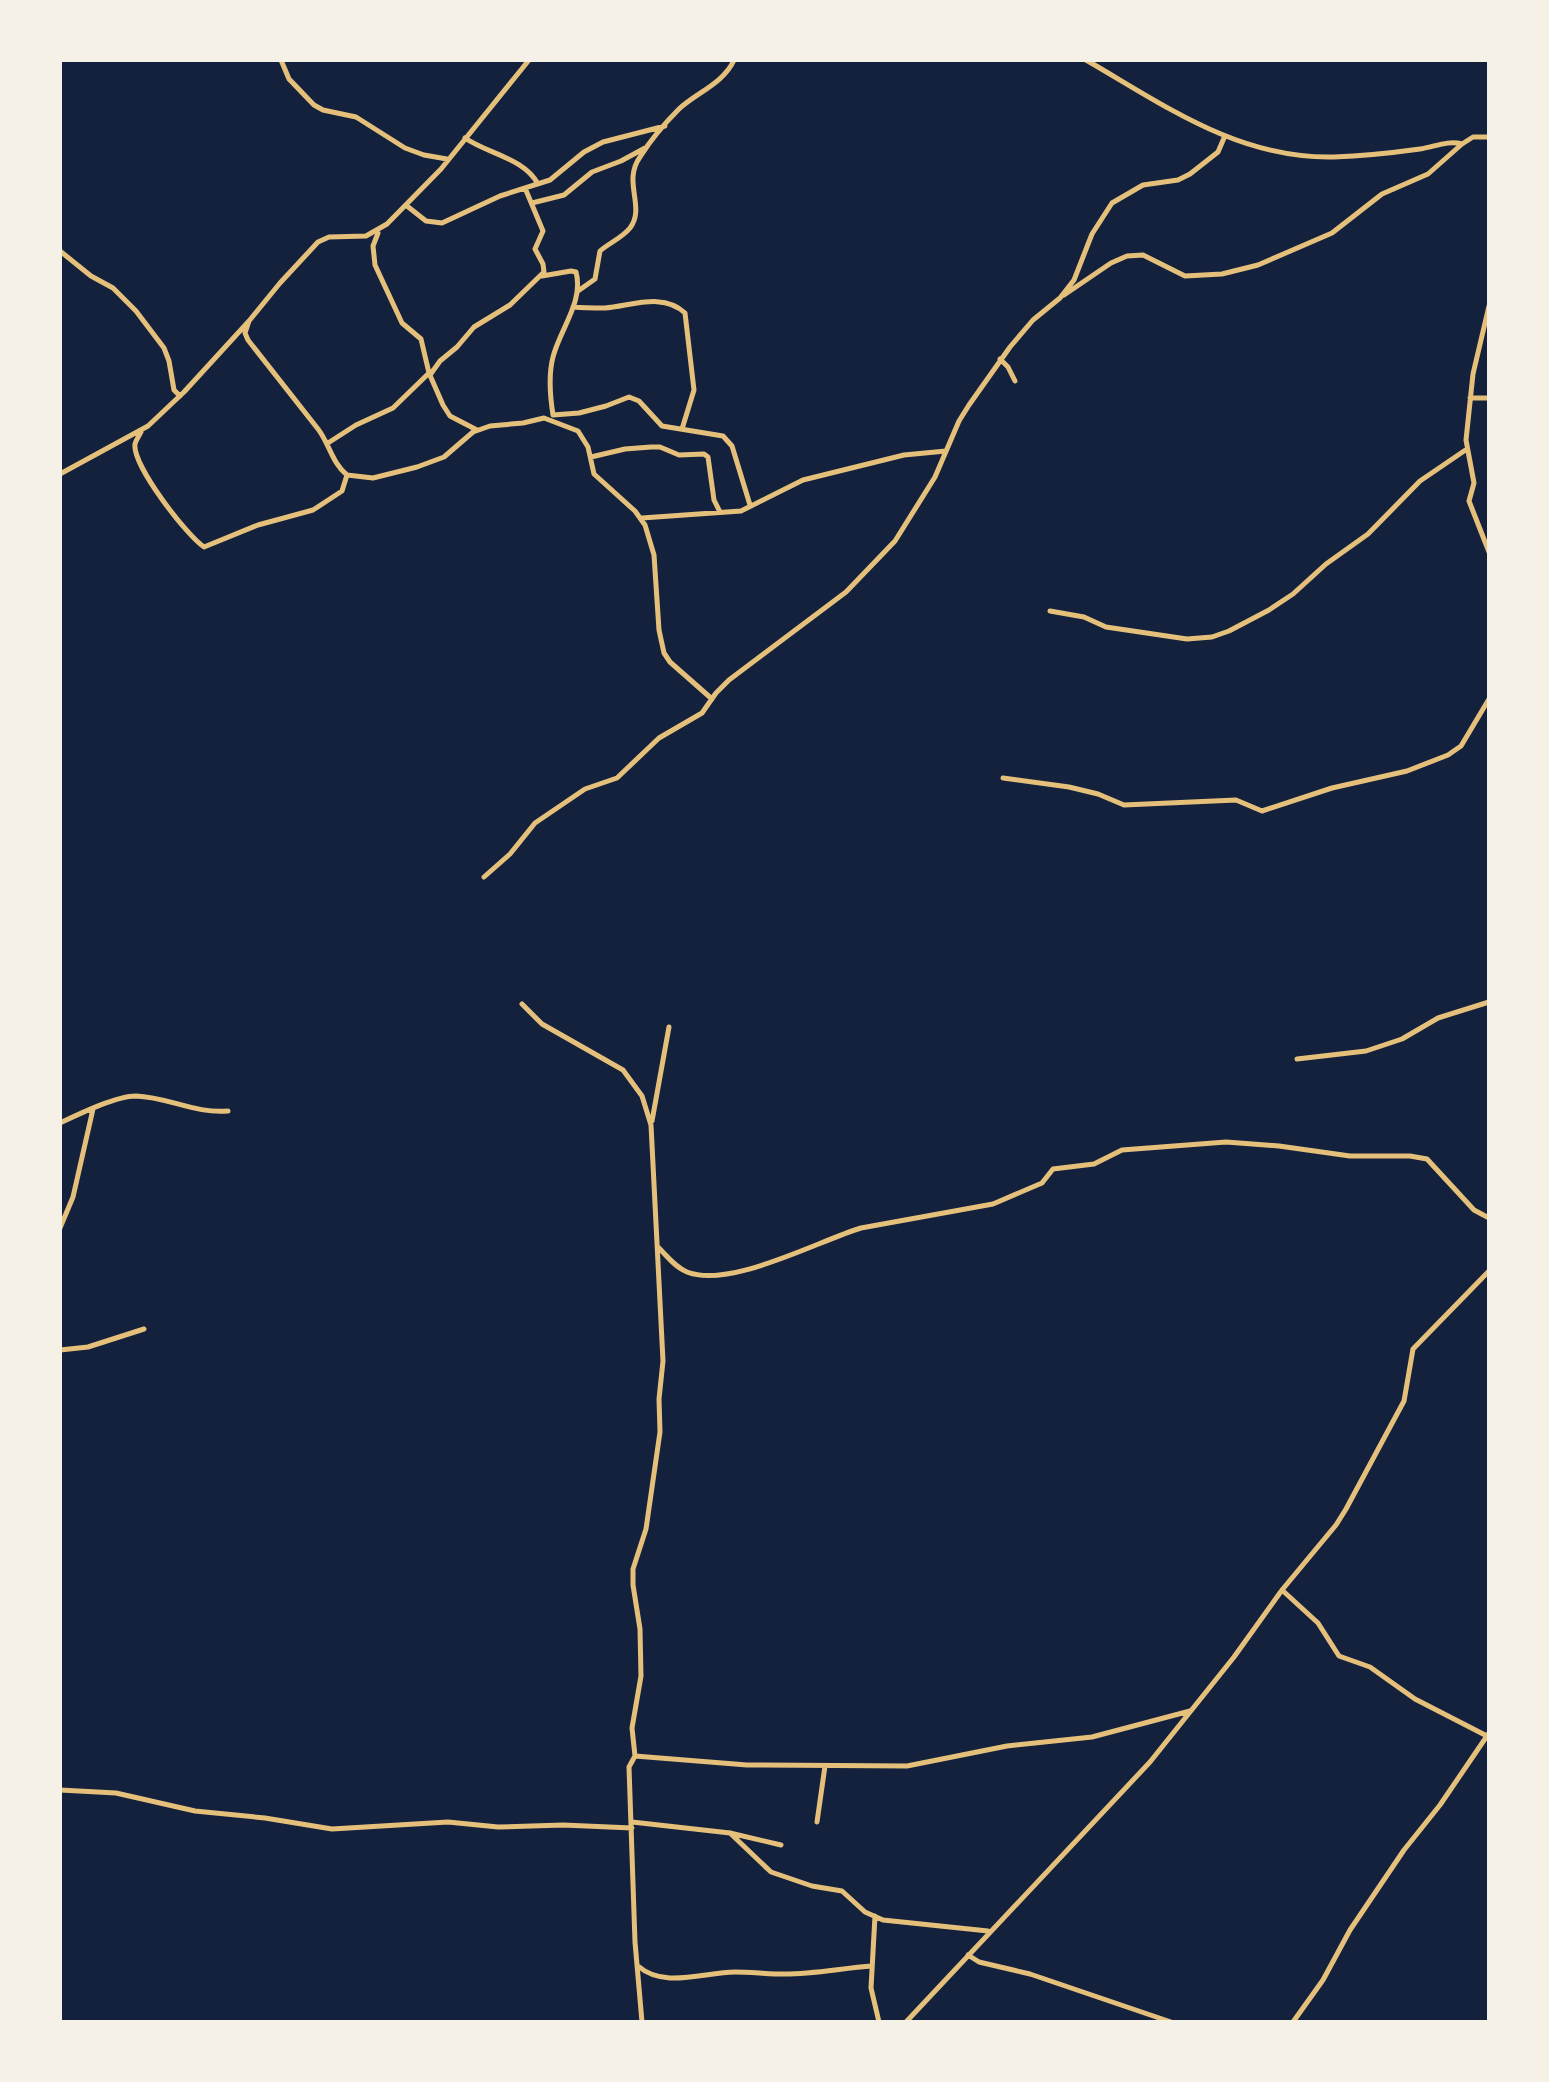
<svg xmlns="http://www.w3.org/2000/svg" width="1549" height="2082" viewBox="0 0 1549 2082" font-family="Helvetica,sans-serif">
<rect width="100%" height="100%" fill="#14213d"/>
<g fill="none" stroke-linecap="round" stroke-linejoin="round">
<path stroke="#e5c07b" stroke-width="5" d="M281 60 289 79 314 105 323 110 356 117 405 148 424 155 447 159
M1086 60C1166 106 1238 159 1334 157 1363 156 1391 153 1420 149 1434 147 1448 140 1462 144L1473 137H1489
M465 138C488 154 524 158 538 184
M532 203 564 195 592 172 621 161 645 148
M407 206 426 221 442 223 500 196 550 180 584 152 603 142 665 126
M378 233 373 246 375 265 402 323 421 339 429 373 443 405 450 416 477 430
M60 251 91 276 113 288 136 311 164 348 169 361 174 390 180 396
M542 276 571 271 576 272C584 302 560 329 553 357 548 376 550 396 553 415
M578 291 595 279 600 251C609 243 622 238 630 228 646 207 622 182 640 157 650 141 665 123 679 109 696 93 724 83 734 60
M1064 295 1111 263 1127 256 1143 255 1185 276 1222 274 1258 265 1332 233 1382 194 1428 174 1462 144
M1489 306 1473 374 1466 440 1474 483 1469 501 1489 552
M573 307C584 308 595 308 605 308 631 306 663 292 685 313L694 390 682 429
M249 321 245 333 248 340 318 429C329 443 332 463 347 475L373 478 417 467 444 457 473 432 490 426 523 423 544 418 578 431 588 447 594 474 635 511 645 525 654 555 659 630 664 653 670 662 712 699
M1000 359 1008 367 1015 381
M430 375 440 361 457 347 474 327 510 305 544 272 543 264 535 249 543 231 525 188
M1470 398H1489
M553 415 579 413 606 406 629 397 639 401 662 426 723 436 732 446 750 505
M141 432C139 436 136 440 135 444 132 465 187 536 204 547L258 525 313 510 342 491 347 475
M328 443 356 425 393 408 429 373
M591 457 625 449 651 447H660L679 455 704 454 708 457 714 500 720 512
M60 474 148 426 184 392 249 321 280 283 318 242 329 237 366 236 387 224 441 169 529 60
M642 518 741 511 803 480 904 455 946 451
M1050 611 1084 617 1106 627 1187 639 1212 637 1229 631 1269 610 1293 594 1326 564 1368 534 1420 481 1467 449
M1003 778 1069 787 1098 794 1124 805 1236 800 1262 811 1332 788 1407 771 1448 755 1461 746 1489 699
M484 877 510 854 535 823 585 789 617 778 659 738 702 713 716 693 729 680 846 592 895 541 935 477 959 421 969 405 1010 347 1033 320 1060 298 1074 280 1092 234 1112 203 1143 185 1178 180 1190 174 1218 152 1224 138
M522 1004 542 1024 623 1070 642 1096 651 1125 663 1361 659 1399 660 1432 646 1529 633 1569V1585L640 1629 641 1676 632 1728 635 1756 629 1767 635 1942 642 2022
M1297 1059 1366 1051 1402 1039 1438 1018 1489 1002
M652 1121 669 1027
M60 1123C79 1114 116 1096 136 1096 168 1097 195 1114 228 1111
M60 1228 73 1197 93 1109
M658 1247C667 1256 675 1267 687 1272 730 1289 818 1241 861 1228L993 1204 1042 1183 1053 1169 1094 1164 1122 1150 1226 1142 1279 1146 1350 1156H1410L1427 1159 1474 1210 1489 1218
M60 1350 88 1347 144 1329
M1282 1590 1318 1623 1339 1656 1370 1667 1415 1699 1487 1736
M635 1756 747 1765 907 1766 1007 1746 1092 1737 1190 1711
M60 1790 116 1793 195 1811 265 1818 332 1829 448 1822 498 1827 563 1825 632 1828
M632 1822 730 1833 781 1845
M817 1822 825 1766
M730 1833 771 1872 812 1886 842 1891 865 1912 883 1920 988 1931
M875 1916 871 1988 879 2022
M968 1955 979 1962 1030 1974 1171 2022
M638 1966C664 1989 704 1972 735 1972 751 1972 768 1974 785 1974 814 1974 843 1968 872 1966
M906 2022 1150 1762 1234 1657 1282 1590 1336 1525 1346 1509 1404 1401 1413 1349 1489 1271
M1293 2022 1323 1980 1350 1930 1404 1850 1440 1805 1489 1733"/>
</g>
<rect width="1549" height="2082" fill="none" stroke="#f6f1e7" stroke-width="124"/>
</svg>
